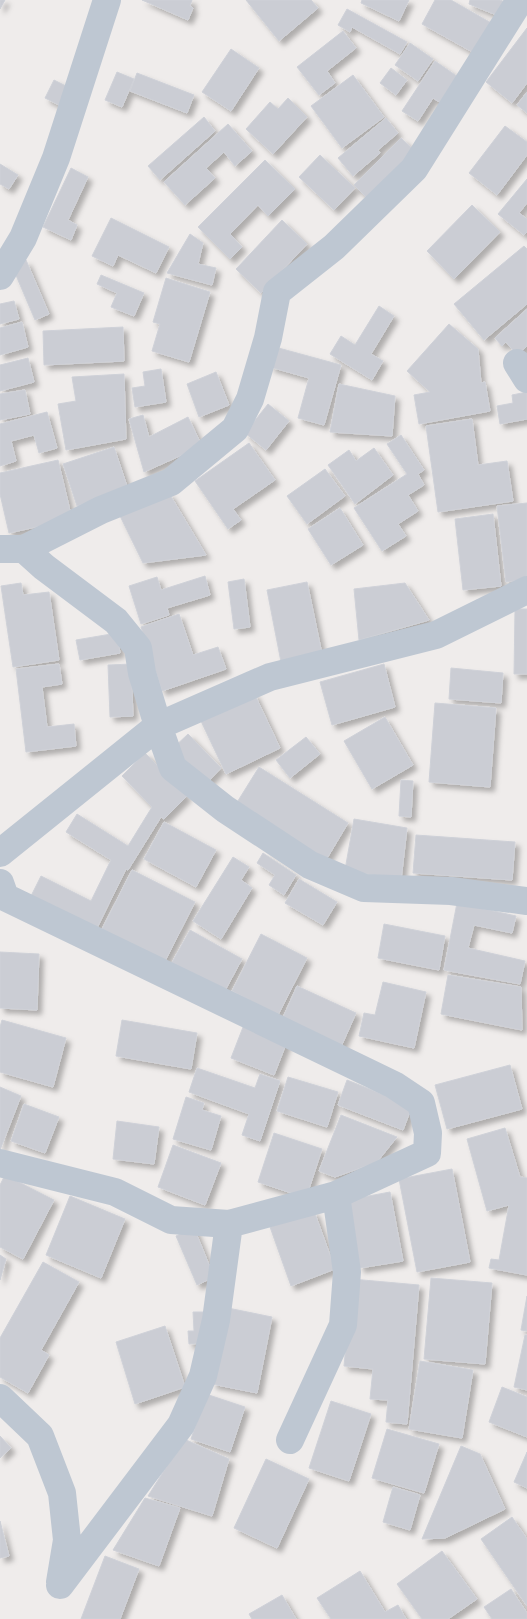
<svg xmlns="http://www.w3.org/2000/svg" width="527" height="1619" viewBox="0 0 527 1619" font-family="Raleway,sans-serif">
<defs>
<filter id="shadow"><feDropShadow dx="4.5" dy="4.5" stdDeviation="2.5" flood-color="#0004"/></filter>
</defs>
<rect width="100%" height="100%" fill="#efeceb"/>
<path fill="#cbcdd4" stroke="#cfd1d8" filter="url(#shadow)" d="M0 0H5L0 9Z
M142 0H192L190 6 193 8 188 20Z
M246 0H311L318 8 279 41Z
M362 0H409L399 21 361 3Z
M435 0H451L493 24 476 54 422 24Z
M470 0H500L505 2 499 16 469 4Z
M347 9 407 42 400 54 352 27 350 32 338 25Z
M527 28V83L512 103 486 82Z
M343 31 356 48 327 71 335 83 319 95 297 67Z
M410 43 433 59 418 81 395 65Z
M231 49 259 68 231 111 202 92Z
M435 61 461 79 444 105 433 98 418 121 402 111Z
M391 68 407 80 396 95 380 83Z
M117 72 134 79 122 107 105 100Z
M137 73 194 95 187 113 130 91Z
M353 75 384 117 342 148 311 106Z
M54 80 68 87 59 105 45 98Z
M527 92V113L517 105Z
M288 98 307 117 273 154 246 129 270 102 278 109Z
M204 117 215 131 160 180 148 166Z
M386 118 398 133 378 150 380 153 353 176 338 158Z
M228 124 252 151 235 166 224 152 206 168 215 178 185 205 164 182Z
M505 126 527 142V155L497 195 469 173Z
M401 138 417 153 369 200 354 185Z
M320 155 355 188 334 210 299 177Z
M265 160 295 189 268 216 258 205 230 234 242 247 230 259 198 227Z
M0 164 18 175 9 189 0 184Z
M71 168 88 177 68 220 77 225 71 240 43 227Z
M527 179V203L519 213 527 219V232L524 235 498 214Z
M472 205 500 232 454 279 427 251Z
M111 218 169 247 156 273 118 255 113 266 92 256Z
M282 220 307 244 261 293 236 269Z
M190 234 203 243 198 264 216 268 212 285 167 273Z
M524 246 527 249V304L484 340 454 304Z
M26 260 49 314 35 320 15 273Z
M101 275 144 293 134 316 111 307 117 293 97 284Z
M166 278 210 292 189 362 152 351 160 324 153 322Z
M14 301 19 319 0 324V304Z
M379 306 394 316 371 354 383 361 372 380 330 354 341 336 355 345Z
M527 309V346L517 355 506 342 502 346 495 338Z
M22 322 28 347 0 355V328Z
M449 324 478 349 481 383 485 382 490 411 419 424 414 395 430 392 407 371Z
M123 327 124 361 44 365 43 331Z
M275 347 341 365 324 425 298 418 309 378 270 367Z
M28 358 34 382 0 391V365Z
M161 369 166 402 135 407 132 388 145 386 143 372Z
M216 372 229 405 199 417 187 384Z
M124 374 126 439 66 450 58 404 76 401 72 377Z
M339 384 395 396 392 436 330 432Z
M25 390 30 414 0 420V394Z
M527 392V419L500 424 497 406 513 403 512 395Z
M268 404 289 421 266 450 245 433Z
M47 412 57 448 39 453 34 435 11 441 16 461 0 466V424Z
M143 415 149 437 188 417 202 446 144 472 129 419Z
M472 419 478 465 507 461 513 501 438 512 426 426Z
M401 435 424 470 418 474 424 485 408 495 418 511 398 524 406 536 382 551 354 508 407 474 387 444Z
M249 443 275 480 233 509 241 520 228 529 195 481Z
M114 447 128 489 77 506 63 464Z
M374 448 393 475 355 504 328 465 349 450 356 461Z
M58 460 72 519 9 533 0 494V473Z
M325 469 345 496 307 524 287 496Z
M169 493 206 555 143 563 120 516Z
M527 503V579L506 582 497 506Z
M340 508 363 545 331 565 308 529Z
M493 514 501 586 463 590 455 519Z
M205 576 210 595 167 608 169 615 141 624 129 586 157 577 161 590Z
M244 579 250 627 234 629 228 582Z
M307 582 322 654 281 662 267 590Z
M21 583 23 595 49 592 59 660 13 667 1 586Z
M405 583 429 620 359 640 354 589Z
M515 609H527V674H514Z
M179 614 193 655 218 647 226 669 162 691 141 627Z
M117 633 120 653 80 660 76 640Z
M59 664 62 684 42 687 47 727 74 724 76 746 26 752 16 669Z
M131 664 133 716 110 717 108 665Z
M384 664 395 707 332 725 320 682Z
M451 668 503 673 501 703 449 699Z
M254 693 280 748 226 774 200 719Z
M435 703 496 708 490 787 429 782Z
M385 717 413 765 372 789 344 741Z
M188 734 221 768 205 785 171 750Z
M306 737 320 754 290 778 276 760Z
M145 753 187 796 164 819 161 817 128 870 126 869 94 934 28 902 41 876 91 901 111 860 66 832 77 814 128 846 152 807 122 776Z
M259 767 348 823 326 860 236 804Z
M401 780 413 781 411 817 399 816Z
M354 819 407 828 401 880 345 870Z
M164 822 216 850 196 887 144 859Z
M416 835 515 842 512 880 413 873Z
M263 853 296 875 284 895 269 885 275 875 257 863Z
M233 857 249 867 241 880 252 888 221 939 193 921Z
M132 870 195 902 163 965 100 933Z
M299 879 337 902 323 925 285 903Z
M457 903 516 916 512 933 474 925 468 948 525 961 520 984 444 970Z
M384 924 445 936 439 970 378 958Z
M190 930 242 959 222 996 170 966Z
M261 934 307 958 278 1015 232 991Z
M0 952 39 954 37 1010 0 1008Z
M448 975 521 987 522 1030 441 1014Z
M383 982 426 992 414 1048 359 1036 364 1013 375 1015Z
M297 986 356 1013 340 1049 281 1022Z
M2 1020 66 1038 53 1087 0 1072V1027Z
M122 1020 197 1033 191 1069 116 1056Z
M245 1022 288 1039 274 1075 231 1058Z
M510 1065 522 1109 447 1129 435 1085Z
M197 1068 255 1088 260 1074 280 1081 260 1141 242 1135 249 1114 189 1092Z
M288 1077 338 1092 327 1127 277 1111Z
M347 1080 412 1106 403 1130 338 1105Z
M0 1087 21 1096 0 1150Z
M186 1097 204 1103 202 1110 221 1116 211 1150 173 1139Z
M24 1104 59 1117 45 1153 11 1141Z
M341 1115 397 1137 377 1162 335 1177 319 1171Z
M117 1121 159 1127 154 1164 113 1159Z
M505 1128 520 1177 527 1178V1275L489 1268 491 1259 499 1260 509 1205 487 1211 467 1139Z
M274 1133 322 1149 306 1198 258 1182Z
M173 1145 221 1163 205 1205 158 1187Z
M452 1169 470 1262 417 1272 399 1179Z
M5 1175 54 1200 23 1259 0 1247V1185Z
M390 1192 403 1261 360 1268 347 1200Z
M70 1196 125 1219 101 1278 46 1255Z
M314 1211 335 1269 291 1286 270 1227Z
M194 1228 214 1277 197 1285 176 1236Z
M0 1255 6 1259 0 1280Z
M43 1262 79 1282 41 1350 49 1355 28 1393 0 1377V1338Z
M431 1278 492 1283 485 1364 424 1359Z
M352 1279 419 1285 407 1424 386 1422 388 1400 370 1399 373 1369 344 1366Z
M527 1296V1331L521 1330Z
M228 1308 272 1317 257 1393 212 1384Z
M193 1312H206L207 1343 189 1344 188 1331H194Z
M165 1326 185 1387 135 1404 116 1342Z
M525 1335H527V1390L514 1387Z
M420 1361 473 1370 462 1438 409 1429Z
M502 1387 527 1397V1437L489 1422Z
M206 1394 245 1407 230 1452 191 1439Z
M331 1401 371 1414 349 1481 309 1468Z
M387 1429 439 1444 424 1493 372 1478Z
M0 1436 11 1448 0 1458Z
M184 1439 229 1459 212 1516 148 1496Z
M461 1446 480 1454 505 1509 445 1538 422 1539Z
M527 1452V1488L514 1482Z
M266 1459 309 1479 277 1548 234 1528Z
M393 1487 420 1495 410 1530 383 1522Z
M145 1498 180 1508 159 1566 113 1550Z
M512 1517 527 1539V1606L481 1539Z
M0 1521 9 1556 0 1558Z
M442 1551 477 1599 448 1619H422L397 1584Z
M105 1556 139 1569 120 1619H81Z
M360 1571 385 1612 398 1605 406 1619H331L317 1598Z
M511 1589 527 1613V1619H492L484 1607Z
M282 1595 296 1619H252L249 1614Z"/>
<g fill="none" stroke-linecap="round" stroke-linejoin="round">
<path stroke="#bec7d2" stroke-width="28" d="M0 276 23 238 56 158 107 0
M517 363 527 379
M0 549H24L44 567 116 621 138 648 142 673 158 726 173 768 225 809 310 865 364 888 451 891 527 901
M24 549 101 510 171 482 235 429 250 399 268 338 277 292 334 247 414 169 520 0
M0 853 158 726 270 677 436 635 527 590
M0 883 5 897 394 1085 421 1103 428 1133 427 1153 336 1195 229 1224 171 1220 115 1192 0 1163
M0 1398 40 1436 62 1493 67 1540 60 1582
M290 1440 343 1325 347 1272 336 1195
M60 1585 181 1425 203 1376 216 1320 229 1224"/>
</g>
</svg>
